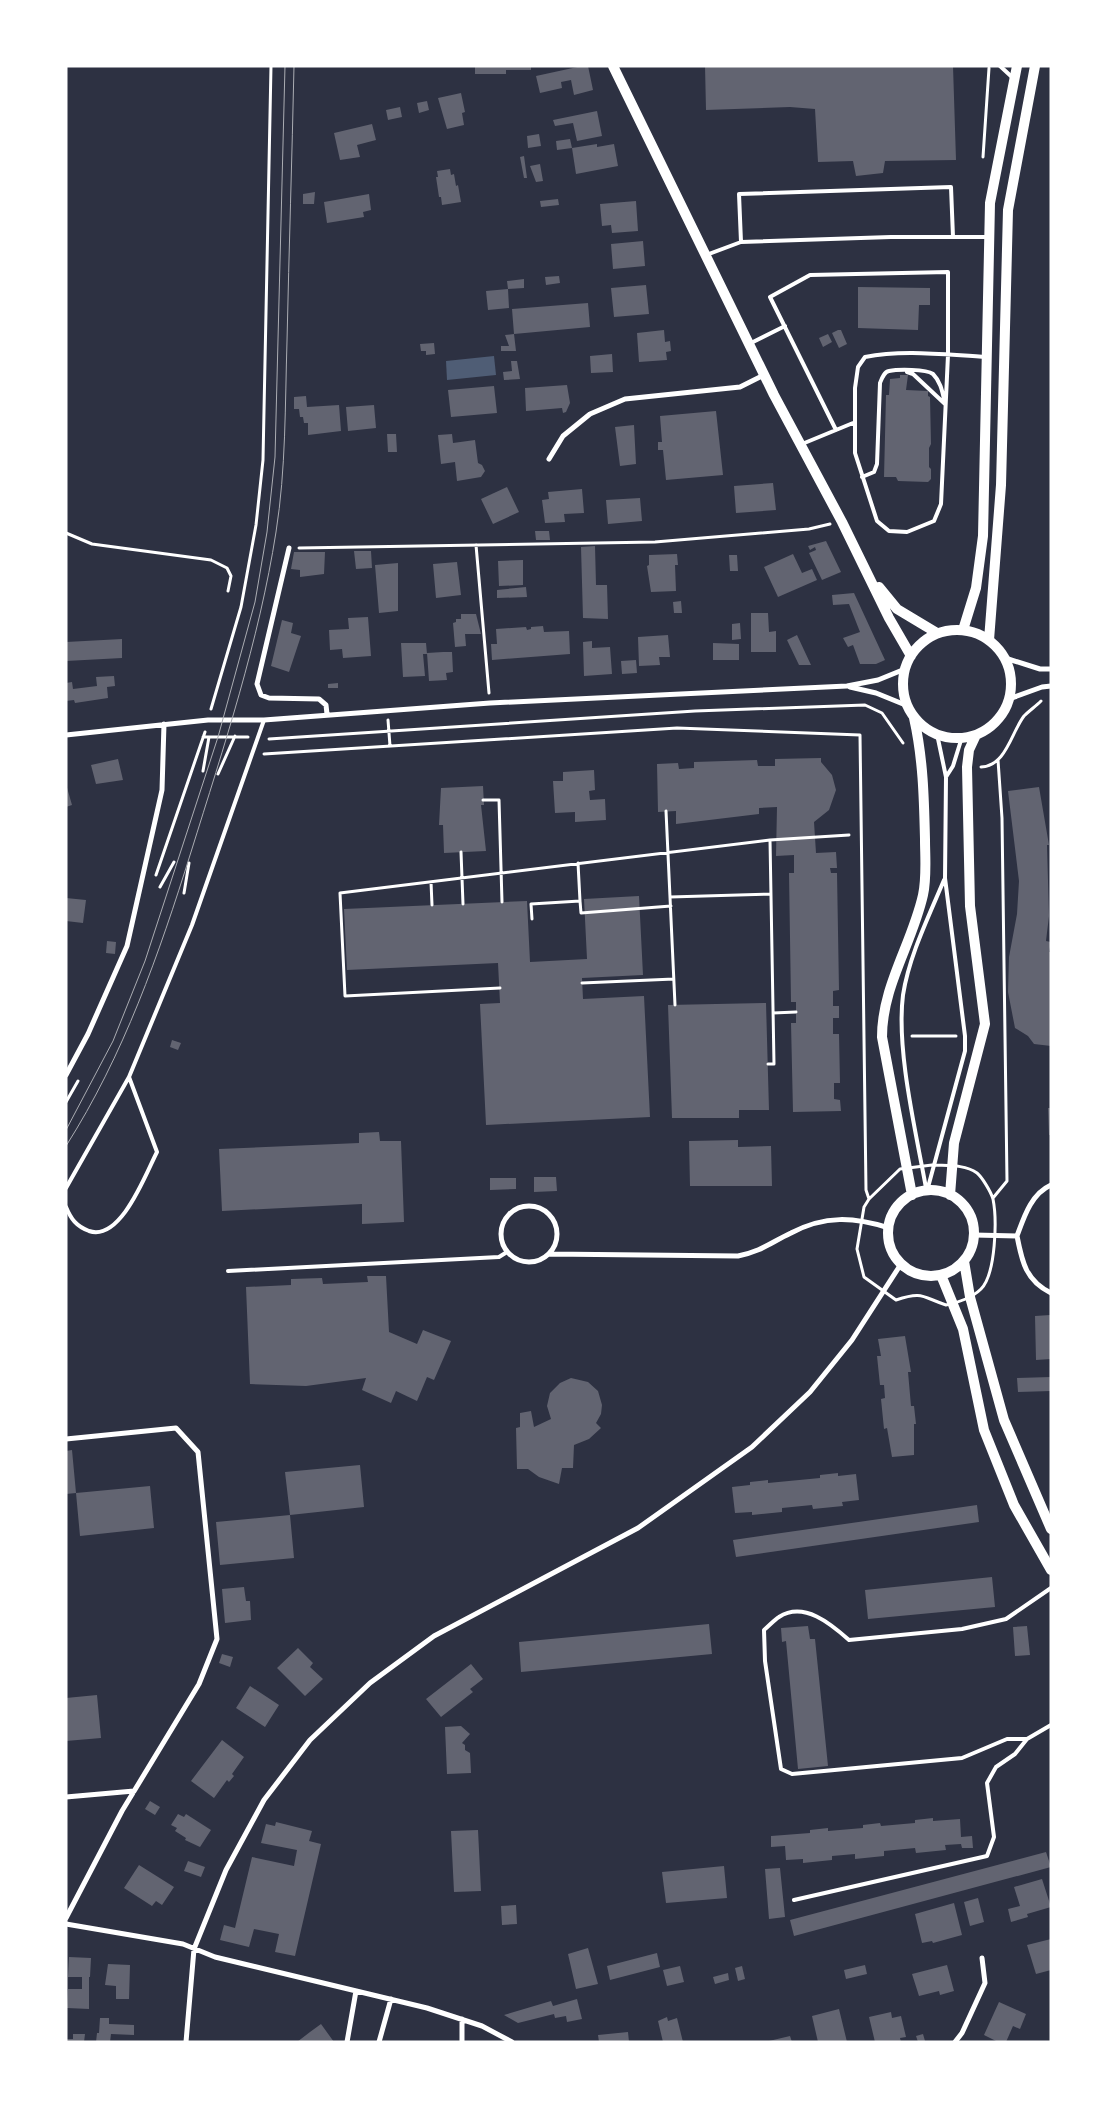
<svg xmlns="http://www.w3.org/2000/svg" width="1117" height="2108" viewBox="0 0 1117 2108" font-family="'Fira Sans',sans-serif">
<rect width="100%" height="100%" fill="#2d3142"/>
<path fill="#4f5d75" d="M494 356 496 375 447 380 446 361Z"/>
<path fill="#626471" d="M475 66H531V70H506V74H475Z
M582 66H588L593 90 574 95 571 80 561 82 562 88 540 93 536 76Z
M705 66H953L956 160 885 161 883 173 856 176 853 161 818 162 815 109 790 107 706 110Z
M461 93 465 112 462 113 464 125 447 129 438 98Z
M427 101 429 110 419 113 417 103Z
M400 107 402 117 388 120 386 110Z
M597 111 602 136 577 141 573 123 555 126 553 120Z
M372 124 376 140 357 145 360 157 340 160 334 133Z
M539 134 541 146 528 148 527 136Z
M570 139 572 148 557 150 556 141Z
M597 144V147L614 144 618 166 576 174 572 148Z
M524 156 527 178H524L520 157Z
M540 164 543 181 536 182 530 166Z
M450 169 451 175 454 174 456 186 458 185 461 202 442 205 441 197H439L436 177H438L437 171Z
M315 192 314 204H303V194Z
M369 194 371 210 363 212 364 217 327 223 324 202Z
M558 199 559 205 541 207 540 201Z
M636 201 638 231 612 233 611 225 602 226 600 204Z
M643 241 645 266 613 269 611 244Z
M559 276 560 283 546 285 545 277Z
M524 279V288L508 289 509 308 488 310 486 291 508 289 507 281Z
M646 285 649 314 614 317 611 288Z
M858 287 930 288V305H919L918 330 858 328Z
M588 303 590 327 514 334 512 309Z
M664 330 665 342 670 341 671 351 666 352 667 360 639 362 637 333Z
M838 330H841L847 344 839 348 832 333Z
M514 334 516 351H501V346H509L505 335Z
M828 334 832 342 823 347 819 338Z
M434 343 435 354 426 355V351H421L420 344Z
M612 354 613 372 591 373 590 356Z
M511 361H517L520 379 504 380 503 372 512 371Z
M900 375H908L906 390 928 391V396L930 397 931 444 929 448V467L931 469V479L928 482 898 481 896 477H884L886 395H889L890 379 900 378Z
M567 385 570 403 566 412 563 413 562 408 526 411 525 388Z
M494 386 497 413 451 417 448 390Z
M306 396 307 407 339 405 341 431 308 435V423H304L303 417H300L299 409H294V397Z
M374 405 376 428 348 431 346 407Z
M716 411 723 475 666 480 663 450H658V442H662L660 416Z
M634 425 636 464 620 466 615 427Z
M387 434H396L397 452H388Z
M452 434 453 443 475 440 478 463 482 465 485 471 481 477 457 481 455 462 441 464 438 435Z
M773 483 776 510 736 513 734 486Z
M507 487 519 512 493 524 481 499Z
M582 489 584 513 564 514 565 522 545 523 542 500 549 499 548 492Z
M640 498 642 521 608 524 606 500Z
M535 531H549L550 540H536Z
M826 541 841 572 822 580 809 553 816 550 815 547 810 550 808 546Z
M595 546 596 585H607L608 619 583 618 581 547Z
M354 551H371L372 568 356 569Z
M294 552H325L324 574 300 577V570L291 569Z
M677 554 678 565H675L676 591 651 592 647 566 649 565V555Z
M793 554 802 573 812 569 817 580 778 597 764 567Z
M729 555H737L738 571H730Z
M523 560V585L499 586 498 561Z
M457 562 461 595 436 598 433 564Z
M398 563V611L379 613 375 565Z
M526 587 527 597 497 598V590Z
M854 593 885 660 876 664H860L853 645 848 647 843 638 860 632 849 604 833 605 832 595Z
M681 601 682 613H674L673 602Z
M751 613H768L769 632 776 631V652H751Z
M461 614H476L481 634H465L466 646 455 647 453 623 456 622V619H461Z
M368 617 371 656 343 658 342 649 330 650 329 630 349 629 348 618Z
M282 620 293 623 291 633 301 636 289 672 271 666Z
M740 623 741 639 732 640V624Z
M543 626 544 632 569 631 570 654 492 660 491 644H497L496 629 526 627 527 630 531 629V627Z
M668 635 670 657H659L660 665 639 666 638 637Z
M797 635 811 665H799L787 640Z
M122 639V658L66 661V642Z
M592 641V648L610 647 612 674 584 676 583 642Z
M401 643H426L427 654H423L425 676 403 677Z
M713 643 739 644V660H713Z
M443 652H452L453 672 446 673 447 680 429 681 427 653Z
M636 660 637 673 622 674 621 661Z
M114 676 115 686 107 687 108 698 75 703 74 700 66 701V683L72 682 73 689 97 686 96 677Z
M338 683V688H328V684Z
M821 758V762L832 775 836 790 829 810 814 822 816 853 836 852 837 868H830L831 873H837L839 990 833 991V1006H839V1018H833V1034H839L840 1083H834V1099L840 1100 841 1111 793 1112 791 1023H796V1002H791L789 873H794V855L776 856 777 807 759 808V814L676 824V811L658 812 657 764 678 763 679 769 694 768V762L757 760 758 766H775V759Z
M118 759 123 780 96 784 91 765Z
M594 770 595 790 589 791 590 800 605 799 606 820 575 822V812L555 813 553 781H563V772Z
M66 784 72 805 66 807Z
M483 786 484 805H481L486 851 444 853 443 825H439L441 788Z
M1039 787 1049 845H1047L1049 916 1046 941 1051 942 1049 952H1051V1046L1034 1044 1028 1036 1015 1028 1008 992 1009 957 1017 914 1019 881 1008 791Z
M639 896 643 975 582 978 583 999 644 996 650 1117 486 1125 480 1004 500 1003 498 963 347 970 344 909 527 901 530 962 587 959 584 899Z
M66 898 86 900 83 923 66 921Z
M107 941 116 942 115 954 106 953Z
M766 1003 769 1110H739V1118H672L668 1005Z
M172 1040 181 1043 178 1050 170 1047Z
M1048 1108H1051V1135H1049Z
M379 1132 380 1141H401L404 1222 362 1224V1204L222 1211 219 1149 359 1143V1133Z
M738 1140V1147L771 1146 772 1186H690L689 1141Z
M534 1177H556L557 1191 534 1192Z
M490 1178H516V1189L490 1190Z
M367 1276H386L389 1332 417 1344 423 1330 451 1341 434 1380 427 1377 417 1401 396 1391 391 1403 362 1390 366 1378 306 1386 250 1384 246 1287 291 1285V1279L322 1278 323 1284 368 1282Z
M1050 1315 1051 1359 1036 1360 1035 1316Z
M905 1336 911 1372H908L911 1406H914L916 1424H914V1455L892 1457 887 1428 884 1429 881 1399 885 1398 884 1385H880L877 1356H881L878 1339Z
M1051 1377V1391L1018 1392 1017 1378Z
M571 1378 588 1382 598 1391 602 1405 601 1414 596 1423 601 1428 589 1439 574 1445 573 1468H562L559 1484 539 1477 528 1469H517L516 1428 520 1427V1413L531 1411 534 1427 551 1419 547 1406 550 1393 560 1383Z
M72 1450 76 1493 66 1494V1451Z
M360 1465 364 1507 290 1515 285 1472Z
M838 1473V1476L856 1474 859 1500 842 1502 843 1506 813 1509 812 1505 782 1508V1512L752 1515V1512L735 1513 732 1487 750 1485V1482L768 1480V1483L820 1478V1475Z
M150 1486 154 1528 80 1536 76 1493Z
M977 1505 979 1522 736 1557 733 1540Z
M290 1515 294 1558 220 1565 216 1522Z
M992 1577 995 1607 868 1619 865 1590Z
M244 1587 246 1601H250L251 1620 225 1623 222 1589Z
M709 1624 712 1654 521 1672 519 1642Z
M808 1626 810 1639H815L828 1766 798 1769 786 1641 782 1642 781 1628Z
M1027 1626 1030 1655 1015 1656 1013 1627Z
M298 1648 313 1663 310 1667 323 1679 305 1696 277 1668Z
M222 1654 233 1657 230 1667 219 1663Z
M471 1664 483 1679 470 1689 473 1692 441 1717 426 1699Z
M250 1686 279 1705 265 1727 236 1708Z
M97 1695 101 1738 66 1741V1698Z
M461 1726 470 1734 462 1743 465 1745V1750L470 1753 471 1773 447 1774 445 1727Z
M222 1740 244 1757 232 1774 234 1776 229 1782 227 1780 214 1798 191 1781Z
M150 1801 160 1807 155 1815 145 1809Z
M178 1814 184 1817 186 1814 211 1830 200 1847 185 1840 186 1838 175 1831 177 1828 171 1825Z
M933 1818V1821L960 1819 961 1837 972 1836 973 1848H962L961 1844 945 1845 946 1850 916 1853 915 1848 884 1851V1856L855 1859V1854L832 1856V1860L803 1863V1859L786 1860 785 1846 771 1847V1836L810 1833V1830L828 1828V1831L863 1828V1825L880 1823 881 1826 915 1823V1820Z
M276 1822 312 1831 309 1841 321 1844 295 1956 275 1952 279 1934 254 1929 249 1947 220 1940 224 1925 235 1928 252 1857 294 1866 297 1850 261 1843 266 1824 275 1826Z
M478 1830 481 1891 454 1892 451 1831Z
M1046 1852 1051 1867 794 1936 790 1920Z
M188 1861 205 1867 201 1877 184 1871Z
M139 1865 174 1887 162 1905 156 1901 152 1906 124 1888Z
M724 1866 727 1898 666 1903 662 1872Z
M780 1868 785 1917 769 1919 765 1869Z
M1042 1879 1051 1907 1027 1914 1028 1917 1011 1922 1008 1909 1020 1906 1014 1887Z
M978 1898 984 1922 970 1926 964 1902Z
M954 1903 962 1935 933 1943 932 1941 922 1943 915 1914Z
M516 1905 517 1924 502 1925 501 1906Z
M1051 1939V1970L1036 1974 1027 1945Z
M588 1948 598 1984 576 1989 568 1954Z
M657 1953 660 1967 610 1980 607 1966Z
M69 1957 91 1958 90 1977H89V2009L67 2008 68 1989H82V1977H68Z
M108 1964 130 1965 129 1999H116V1986L105 1985Z
M865 1965 867 1974 846 1979 844 1970Z
M947 1965 954 1991 940 1995 939 1991 919 1996 912 1974Z
M680 1966 684 1982 667 1986 663 1970Z
M742 1966 745 1979 738 1981 735 1968Z
M728 1973 729 1980 715 1984 713 1977Z
M577 1999 582 2019 567 2022 566 2016 555 2018 554 2014 518 2023 504 2015 551 2001 553 2006Z
M999 2002 1026 2014 1020 2029 1013 2026 1006 2042H998L984 2035Z
M839 2009 847 2042H818L812 2016Z
M891 2012 892 2018 901 2016 906 2037 900 2038 901 2042H875L869 2017Z
M667 2017 668 2021 677 2018 683 2042H663L658 2021Z
M100 2018H109V2024L134 2025V2035L111 2034 110 2042H96L97 2033H99Z
M321 2024 334 2042H297L310 2032Z
M628 2032 629 2042H599L598 2035Z
M73 2034H85L84 2042H66V2039H73Z
M923 2034 925 2041 918 2042 916 2036Z
M790 2036 792 2042H769V2041Z"/>
<g fill="none" stroke-linecap="round" stroke-linejoin="round">
<path stroke="#fff" stroke-width="3" d="M983 157 989 68
M66 533 92 544 211 560 227 568 231 576 228 591
M476 545 489 693
M299 548 655 542 809 529 830 524
M211 709 241 607 256 525 263 460 271 66
M388 720 390 746
M203 737H248
M269 739 695 711 865 705 882 713 903 743
M264 754 677 728 860 735 866 1190 869 1199
M981 767C1006 766 1011 733 1024 716 1029 711 1036 706 1041 701
M203 771 209 737
M218 774 235 736
M483 800H499L502 902
M666 811 675 1005
M461 852 463 904
M156 875 205 732
M431 882 432 905
M160 887 174 862
M184 893 189 863
M670 897 771 894
M580 901 581 913 671 906
M532 919 531 904 580 901 578 863
M582 983 674 979
M500 988 345 996 340 893 770 840 849 835
M773 1013 796 1012
M912 1036H956
M768 1064H774L770 840
M66 1102 78 1081
M932 1165C947 1166 964 1164 977 1173 982 1177 991 1192 993 1199 997 1219 996 1274 981 1289 973 1297 958 1303 946 1305 922 1297 923 1291 896 1300L864 1277 857 1249 864 1207 869 1199 900 1169Z
M993 1198 1007 1181 1002 818 998 760"/>
<path stroke="#fff" stroke-width="4" d="M1000 66 1013 78
M741 242 739 194 951 187 953 237
M706 255 741 242 891 237H988
M751 343 785 326
M907 372 913 374 945 404
M836 430 770 297 810 275 948 272V355L941 504 934 521 907 532 889 531 877 521 855 453V388L858 367 865 357C904 349 947 355 987 357
M802 444 853 423
M862 477 874 472 877 464 880 383C882 378 884 372 889 371 898 369 926 369 933 374 940 381 942 390 944 399
M946 777 953 766 962 737
M66 1188 129 1077 192 925 264 720
M926 1188C916 1132 896 1050 903 995 909 956 929 916 944 880
M927 1191 965 1051V1036L945 878 946 777 937 734
M66 1207C71 1219 76 1226 89 1231 121 1242 146 1173 157 1152L129 1077
M228 1271 499 1257 507 1252
M1051 1588 1006 1619 962 1629 849 1640C831 1624 804 1601 779 1617 774 1620 769 1626 764 1630L765 1661 781 1769 792 1774 962 1758 1007 1739H1027L1051 1725
M794 1900 987 1856 994 1837 987 1783 996 1767 1015 1754 1027 1739"/>
<path stroke="#fff" stroke-width="5" d="M549 459 563 436 590 414 625 399 740 387 764 375
M289 548 257 684 261 695 269 698 319 699 326 705 327 714
M1005 658 1040 669H1051
M850 687 876 693 908 706
M1009 699 1042 687 1051 686
M66 735 208 720H264L490 703 847 686 878 680 905 669
M66 1075 88 1034 127 946 162 790 164 724
M501 1234a28 28 0 1 1 56 0a28 28 0 1 1-56 0Z
M974 1235 1017 1236C1024 1217 1031 1194 1051 1185
M1017 1236C1022 1262 1026 1281 1051 1293
M549 1254 738 1256C762 1251 770 1243 791 1233 825 1215 854 1217 889 1228
M66 1439 176 1428 198 1452 217 1639 199 1684 122 1811 66 1918
M66 1797 134 1791
M66 1924 183 1944 215 1957 427 2008 482 2026 512 2042
M462 2019V2042
M186 2042 194 1949 226 1870 264 1800 310 1740 370 1683 434 1636 638 1528 752 1447 810 1392 852 1340 901 1264
M347 2042 356 1991
M379 2042 391 1999
M955 2042 962 2033 985 1983 982 1958"/>
<path stroke="#fff" stroke-width="10" d="M613 66 774 395 842 522 889 618 911 656
M879 587 897 609 937 633
M963 630 976 588 983 536 990 203 1017 66
M903 684a54 54 0 1 1 108 0a54 54 0 1 1-108 0Z
M989 640 1001 485 1008 210 1035 66
M888 1233a43 43 0 1 1 86 0a43 43 0 1 1-86 0Z
M912 1195 882 1037C882 986 912 944 923 895 927 877 925 857 925 839 924 797 923 758 914 718
M950 1195 954 1143 985 1024 970 906 967 767 969 750 976 735
M964 1261 970 1297 1004 1420 1051 1529
M941 1275 963 1329 984 1430 1014 1505 1051 1570"/>
<path stroke="#abadb3" stroke-width="1" d="M66 1130 113 1041 145 961 218 737 255 602 267 532 275 457 285 66
M66 1146C124 1055 159 954 191 852 224 746 259 641 276 532 286 469 285 405 287 341 289 250 292 158 294 66"/>
</g>
<rect width="1117" height="2108" fill="none" stroke="#ffffff" stroke-width="135"/>
</svg>
